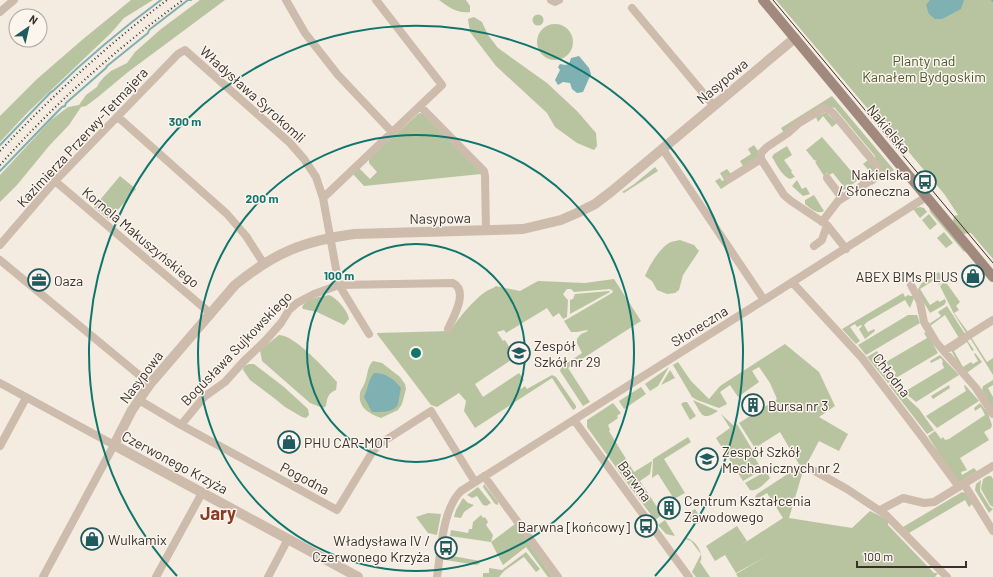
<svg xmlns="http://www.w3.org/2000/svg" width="993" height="577" viewBox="0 0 993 577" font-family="Barlow,sans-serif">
<rect width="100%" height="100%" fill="#f4ebe1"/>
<path fill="#b8c4a0" d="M131 0H153L124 18 111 33 27 113 0 142V116L37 79 82 40Z
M200 0H225L128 72 98 97 86 106 81 107 69 125 49 146 17 185 0 202V175L51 120 68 107 79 105 86 95 97 87 99 83 104 77 111 71 127 63 135 52 161 29Z
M439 0H466L470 6V12C458 14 448 7 439 0Z
M776 0H993V259L971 233 963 234 956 226H957L953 222 954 216 958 215 945 195 897 138 873 115Z
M532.5 20a5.5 5.5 0 1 1 11 0a5.5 5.5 0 1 1-11 0Z
M474 17 482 22 488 35 498 48 547 83 577 111 596 133 597 146 594 150 577 143 555 127 547 113 496 66 470 32 468 19Z
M537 42a18 18 0 1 1 36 0a18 18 0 1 1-36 0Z
M832 96 894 170 872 185 871 183 878 178 875 156 835 108 826 106 784 133 781 128Z
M826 112 837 123 832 127 823 116 818 122 816 117Z
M420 113 423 114 480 172 481 174 364 186 353 174 359 168 370 179 377 172 369 163V159L418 114Z
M822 137 858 179H861L864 176 867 179 872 174 863 164 868 160 876 169V174L864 182H861L858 180 850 186 848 184 845 186 847 189 841 190 844 187 833 173 829 175 827 173 824 176 815 162 817 161 814 160 806 150Z
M754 145 758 151 757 157 743 166 740 161 751 154 748 149Z
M787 146 792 155 784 160 792 171 791 172 795 177 790 179C782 176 777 165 772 157L774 154Z
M655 167 658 171 624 193 622 192 633 185Z
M727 169 731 174 726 177 730 183 721 189 715 181 720 178 722 181 724 180 720 173Z
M120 176 136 189 109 220 94 207Z
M797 180 802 189 806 187 810 194 803 196 792 186Z
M814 195 824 211C817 215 810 208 805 204V200Z
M929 206 965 251 964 252 930 212Z
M920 207 924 208 927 212 920 218 913 209Z
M929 214 937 224 930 230 922 220Z
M944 232 953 243 946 248 937 238Z
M680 240 694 245 699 251 683 275 679 290 675 293 667 294 657 290 652 281 645 276C649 266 660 247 671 242 673 241 677 241 680 240Z
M939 272 944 280 939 285 933 275Z
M932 276 934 280 920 289 930 305 938 300 939 302 945 299 946 302 944 305 930 313 919 294 918 289 922 283Z
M614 279 641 321 568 368 590 402 583 406 560 371 561 368 564 365 582 353 577 343V339L581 334 588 331 587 330 577 332H571L564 321 612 293 613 291 610 289 574 292 571 289H567L563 294 565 297 568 300 567 317 563 319 559 313 553 317 547 308 506 333 504 330 497 332 503 341 505 340 513 353 510 357 511 360 475 384 483 397 519 373 524 380 519 386 521 389 525 386 527 389 552 375 556 377 576 406V408L573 410 552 378 475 428 464 411 466 401 459 393 437 407 431 405 377 334V333L451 331C456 320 475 299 485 292 489 289 493 289 496 286L520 291 538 281 585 283Z
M945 281 960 302 956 306 959 310 954 313 968 332 966 333 954 314 940 286Z
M609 291 610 292 570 314V300L573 299 575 294Z
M903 293 905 297 908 295 911 296H913L914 298 910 308 905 300 867 322 864 325 868 332 874 329 875 331 865 339 859 329 862 326 861 325 857 327 855 324 850 327 860 341 856 344 842 329Z
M329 295C337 298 348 311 349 319L344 325 317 312 303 309 302 307C307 298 320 297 329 295Z
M947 306 965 334 959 338 945 315 930 326 929 324 941 316 938 312Z
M908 315H917L920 323 866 355 858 345Z
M926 332 938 353 896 378 894 375 896 373 893 369 891 370 886 362 927 338 924 333Z
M279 335C295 335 326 370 337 382L336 390C328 393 327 398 326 406L323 408 310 403 262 361 260 350Z
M971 337 987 362 993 358V375L970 338Z
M967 340 974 350 972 351 967 342 954 351 963 367 971 362 973 364 978 361 974 354 975 353 982 362 968 372H965L961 368 952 352 951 349Z
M785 344 819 372 835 406 819 417 848 434 839 451 819 441 803 471 789 518 852 528 870 511 884 518 888 521V525L934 573H938L935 577H738L736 574 767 556 736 573 725 555 715 561 706 546 737 526 747 541 743 544 783 518 767 493 755 500V497L757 494 800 466 780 432 755 448 739 423 777 399 770 383 759 367 752 371 759 382 738 397 730 385 720 392 727 404 719 408 697 400 692 397 673 365 678 362 691 381 709 399 720 386Z
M877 351 894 379 888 383 867 357Z
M940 355 959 375 916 402 904 392 944 368 942 363 943 362 941 358 931 363 930 361Z
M373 361 382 363 400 377 405 384 406 389 402 404 398 410 381 418C370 414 358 408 360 394 360 390 364 386 365 382 368 374 367 367 373 361Z
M249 364H254L284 387 308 409 309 415 306 418 302 417 285 407 274 398 250 380 243 370 244 366Z
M669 367 658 386 650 391 645 384Z
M670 370 675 378 661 385Z
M993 380V385L988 388 993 397V410L982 390 983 386Z
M895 381 902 393 919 409 934 430 927 434 889 385Z
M949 385 950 388 933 399 931 396Z
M965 385 979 401 937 428 926 416 966 391 964 386Z
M641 387 646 394 624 409 619 401Z
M693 400 718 411C701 422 702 414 693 400Z
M684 402H687L696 416 690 420 681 404Z
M613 403 621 413 617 416 618 418 608 425 610 430 609 431 634 472 652 461 650 474 640 481 643 486 635 494 587 427V420Z
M980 403 988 413 992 425 991 428 984 432 989 440 960 458 967 470 961 472 962 475 974 468 977 471 958 483 928 436 935 431 941 439 943 437 945 440 949 439 985 415 981 407 975 411 974 408Z
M721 414 734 426 737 424 756 456 755 458 762 470 743 481 716 438 730 428Z
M688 437 691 442 664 459 685 493 674 499 658 474 652 478 653 459Z
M766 471 770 478C765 483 757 492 750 490L745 483Z
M988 476H991L993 479V507L990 505 981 489 983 479Z
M981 480 980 491 990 507 993 509 989 513 975 490 976 484Z
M484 484 498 502V505L495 504 483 487Z
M478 487 491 503 486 506 484 505H483L477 496 472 498 467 495Z
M644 487 662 515 655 520 636 495Z
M962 492 966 493 973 503 969 507 965 500 909 533 903 527Z
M463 498 468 503 474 505 464 512 461 518 454 517 456 510Z
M695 509 702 520 698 524 693 523 687 514Z
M428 513 441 514 437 535 428 533 416 517Z
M481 515 483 518 485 517 488 522 486 525 493 535 491 542 515 524 553 577H548L526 547 503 565 491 542 450 536 451 530 468 533 469 529H472L473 522Z
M665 520 675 536 666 534 658 525Z
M686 538C695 539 705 554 700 562L710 577H696L692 572 701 554 691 541 686 539Z
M526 552 540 569 536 572 524 557 504 571 499 577H483V573H489V568L502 570Z
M447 555 480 561 479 564 476 565 446 560Z"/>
<path fill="#7fb0b2" d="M930 0H964L961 9 942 19H935L929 14 926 5Z
M579 56 589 68 591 74 583 92 577 93 572 89 570 83 563 82 558 85 555 80 560 70 558 67 560 64 565 65 569 64 571 58Z
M374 373C386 373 394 379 401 388 400 393 399 399 398 404 395 413 379 412 372 412L364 397C368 389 368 380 374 373Z"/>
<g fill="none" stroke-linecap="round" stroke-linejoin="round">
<path stroke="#7fb0b2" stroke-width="2" d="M992 0 993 1
M0 145 51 92 53 91C87 58 123 28 161 0
M0 171 62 107 65 106 66 103 106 68 107 66 148 33 149 30 188 0H191"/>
<path stroke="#cdbbac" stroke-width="8" d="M286 0 305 33 338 75 392 132
M551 0 555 2 559 0
M632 8 714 106
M0 12 14 0
M420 106 484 171 485 176 486 231
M118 117 227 214 246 236 264 264
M662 148 764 300
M827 178 842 198
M729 179 761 159
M55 181 210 313
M323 198 442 85 376 0
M822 222 838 201 876 177 879 172 877 166 833 113 828 109 824 108 799 123 788 133 767 147 761 153V159L784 195 791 201 827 225 846 249
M0 245 55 181 178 54 185 50 290 143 304 159 316 177 323 198 339 285 369 334
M814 246 822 240 827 225
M0 260 150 384
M792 282 862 358 923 438 959 487
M911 285 920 302 924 322 936 342 976 388 993 414
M944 351 993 320
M0 383 114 445 43 577
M139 400 181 425 337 510 373 451 381 443 431 411 475 482
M574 420 689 577
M181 425 204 397 225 382 243 362 266 340 281 323 289 310 297 303 314 294 339 285 453 283C469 291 453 318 448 329
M0 446 26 398
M811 469 847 489 886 515 947 577
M484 476 558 577
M964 484 993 531
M880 510 903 498 924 503 934 502 993 466
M156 577 202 493
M268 577 288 539
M437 577C441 551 442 510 461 491L764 300 926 197"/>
<path stroke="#cdbbac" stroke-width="10" d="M358 577 114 445 132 410 150 384 235 285C274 253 303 241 354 234L523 229 561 220 577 213 595 204 612 191 795 38"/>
<path stroke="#a18a7d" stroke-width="10" d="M763 0 993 277"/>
<path stroke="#3b302b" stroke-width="1" d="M773 0 993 263"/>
<path stroke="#3b302b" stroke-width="2" stroke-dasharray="1 3" stroke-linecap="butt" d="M0 151C52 96 107 45 167 0
M0 165C55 103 116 49 183 0"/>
</g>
<g fill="none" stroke="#0f766e" stroke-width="2">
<circle cx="416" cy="353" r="109"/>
<circle cx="416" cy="353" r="218"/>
<path d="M177 576A327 327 0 1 1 655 576"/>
</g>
<defs>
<g id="bus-ring" transform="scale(1.15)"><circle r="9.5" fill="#fbf5ee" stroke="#1f5a5e" stroke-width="1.5"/><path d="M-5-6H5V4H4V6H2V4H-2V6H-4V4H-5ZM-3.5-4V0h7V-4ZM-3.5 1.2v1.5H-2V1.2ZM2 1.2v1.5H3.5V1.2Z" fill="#1f5a5e"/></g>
<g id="shop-ring" transform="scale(1.15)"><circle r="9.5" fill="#fbf5ee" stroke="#1f5a5e" stroke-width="1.5"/><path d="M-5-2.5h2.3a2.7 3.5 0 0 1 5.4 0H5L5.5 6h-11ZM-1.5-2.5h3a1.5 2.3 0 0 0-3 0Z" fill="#1f5a5e"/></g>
<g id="office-ring" transform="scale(1.15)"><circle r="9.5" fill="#fbf5ee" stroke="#1f5a5e" stroke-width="1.5"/><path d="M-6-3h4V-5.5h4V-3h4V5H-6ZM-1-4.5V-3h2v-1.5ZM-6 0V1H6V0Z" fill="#1f5a5e"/></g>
<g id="school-ring" transform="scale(1.15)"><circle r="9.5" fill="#fbf5ee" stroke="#1f5a5e" stroke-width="1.5"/><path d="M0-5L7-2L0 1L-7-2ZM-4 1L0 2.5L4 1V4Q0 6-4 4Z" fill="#1f5a5e"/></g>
<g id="building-ring" transform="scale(1.15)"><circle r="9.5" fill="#fbf5ee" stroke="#1f5a5e" stroke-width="1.5"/><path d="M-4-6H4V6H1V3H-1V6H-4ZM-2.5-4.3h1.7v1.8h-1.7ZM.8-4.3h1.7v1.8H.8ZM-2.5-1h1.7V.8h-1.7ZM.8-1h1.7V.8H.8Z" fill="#1f5a5e"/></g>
<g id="university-ring" transform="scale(1.15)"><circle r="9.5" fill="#fbf5ee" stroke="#1f5a5e" stroke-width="1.5"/><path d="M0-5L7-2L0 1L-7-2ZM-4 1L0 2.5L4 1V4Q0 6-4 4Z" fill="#1f5a5e"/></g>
</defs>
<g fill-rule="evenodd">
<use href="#bus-ring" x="925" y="182"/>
<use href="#shop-ring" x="973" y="276"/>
<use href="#office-ring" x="39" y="280"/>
<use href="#school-ring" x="519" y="353"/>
<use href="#building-ring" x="753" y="405"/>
<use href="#shop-ring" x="289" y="442"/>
<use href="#university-ring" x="707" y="459"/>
<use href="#building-ring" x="669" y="508"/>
<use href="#bus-ring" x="646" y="526"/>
<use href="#shop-ring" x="92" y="539"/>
<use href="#bus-ring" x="446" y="548"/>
</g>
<g text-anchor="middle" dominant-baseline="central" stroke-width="3" stroke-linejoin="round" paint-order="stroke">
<g font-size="14" fill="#4a5a2e" stroke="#fbf5ee">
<text x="924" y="60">Planty nad<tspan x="924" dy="16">Kanałem Bydgoskim</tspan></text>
</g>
<g font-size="14" fill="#3b302b" stroke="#fbf5ee">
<text transform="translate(722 81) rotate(-40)">Nasypowa</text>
<text transform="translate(253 94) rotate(42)">Władysława Syrokomli</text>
<text transform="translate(889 129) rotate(50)">Nakielska</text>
<text transform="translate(82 137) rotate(-47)">Kazimierza Przerwy-Tetmajera</text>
<text transform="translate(440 218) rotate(-1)">Nasypowa</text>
<text transform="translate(141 237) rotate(40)">Kornela Makuszyńskiego</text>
<text transform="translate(699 326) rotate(-32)">Słoneczna</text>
<text transform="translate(236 348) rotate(-46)">Bogusława Sujkowskiego</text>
<text transform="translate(892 375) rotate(52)">Chłodna</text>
<text transform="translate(141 377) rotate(-53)">Nasypowa</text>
<text transform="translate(175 462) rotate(28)">Czerwonego Krzyża</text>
<text transform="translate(305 478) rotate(28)">Pogodna</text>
<text transform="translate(635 481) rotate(54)">Barwna</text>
</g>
<g font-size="14" fill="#3b302b" stroke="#fbf5ee" text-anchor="start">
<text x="910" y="174" text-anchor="end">Nakielska<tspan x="910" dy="16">/ Słoneczna</tspan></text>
<text x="958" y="276" text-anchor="end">ABEX BIMs PLUS</text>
<text x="54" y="280">Oaza</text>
<text x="534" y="345">Zespół<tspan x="534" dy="16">Szkół nr 29</tspan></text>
<text x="768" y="405">Bursa nr 3</text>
<text x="304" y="442">PHU CAR-MOT</text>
<text x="722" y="451">Zespół Szkół<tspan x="722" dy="16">Mechanicznych nr 2</tspan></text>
<text x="684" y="500">Centrum Kształcenia<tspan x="684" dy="16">Zawodowego</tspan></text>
<text x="630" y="526" text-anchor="end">Barwna [końcowy]</text>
<text x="108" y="539">Wulkamix</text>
<text x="430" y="540" text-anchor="end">Władysława IV /<tspan x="430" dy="16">Czerwonego Krzyża</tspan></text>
</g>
<g font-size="18" font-weight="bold" fill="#8c3b22" stroke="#fbf5ee">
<text x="218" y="513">Jary</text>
</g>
</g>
<circle cx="416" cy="353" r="6" fill="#0f766e" stroke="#fbf5ee" stroke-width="2"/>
<g font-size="12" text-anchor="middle" font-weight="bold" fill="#0f766e" stroke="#fbf5ee" stroke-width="3" stroke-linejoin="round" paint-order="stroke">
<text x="185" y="126">300 m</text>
<text x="262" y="203">200 m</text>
<text x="339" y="280">100 m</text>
</g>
<g transform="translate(28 28) rotate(34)"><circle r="19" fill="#fbf5ee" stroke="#aea6a0"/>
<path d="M0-3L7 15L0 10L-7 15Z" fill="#1f5a5e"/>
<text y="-6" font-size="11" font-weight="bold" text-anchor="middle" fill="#3b302b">N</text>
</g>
<path d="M857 561v6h109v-6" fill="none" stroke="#3b302b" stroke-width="2"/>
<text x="863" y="561" font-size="12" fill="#3b302b" stroke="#fbf5ee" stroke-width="3" paint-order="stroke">100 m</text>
</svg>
